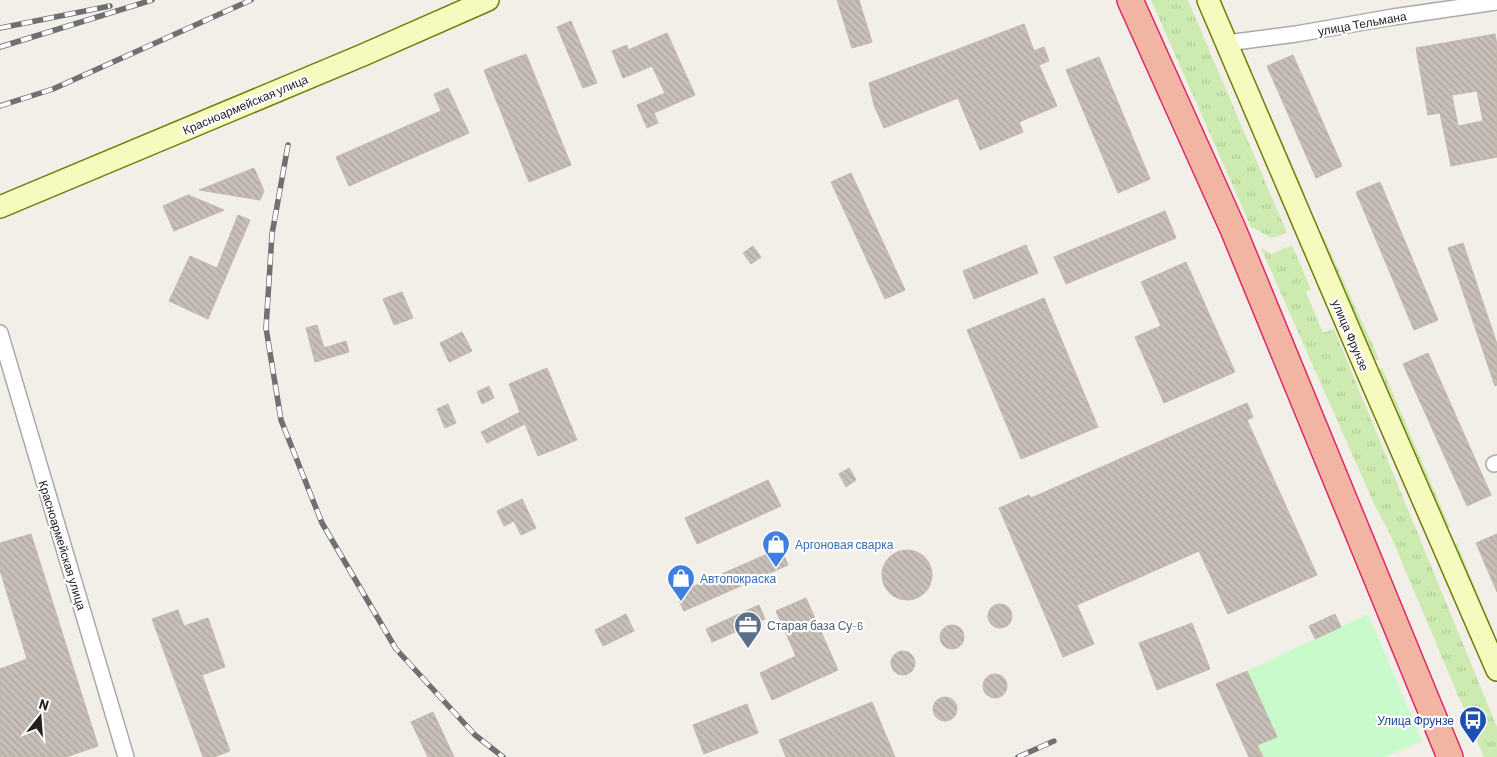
<svg xmlns="http://www.w3.org/2000/svg" width="1497" height="757" viewBox="0 0 1497 757" font-family="Barlow,sans-serif">
<defs>
<pattern id="grass-tufts" width="24" height="20" patternUnits="userSpaceOnUse" patternTransform="scale(1.25)"><rect width="24" height="20" fill="#cdebb0"/><path d="M3 7l-1-3M5 7V3M7 7l1-3M15 17l-1-3M17 17v-4M19 17l1-3" fill="none" stroke="#b0c997"/></pattern>
<pattern id="building-back-hatch" width="6" height="6" patternUnits="userSpaceOnUse" patternTransform="scale(1.25)"><rect width="6" height="6" fill="#c7bfb8"/><path d="M-1 5l2 2M0 0l6 6M5-1l2 2" fill="none" stroke="#aba49e"/></pattern>
</defs>
<rect width="100%" height="100%" fill="#f2efe9"/>
<path fill="url(#grass-tufts)" d="M1151 0H1188L1287 233 1272 238 1251 227Z
M1244 54 1305 194 1299 196 1237 57Z
M1321 231 1379 359 1371 362 1336 279 1339 277 1327 251 1316 234Z
M1292 245 1311 289 1306 292 1323 333 1334 329 1497 727V757H1484L1390 534 1375 506 1261 248 1272 254Z
M1382 368 1450 527 1446 529 1375 370Z
M1457 543 1497 642V657L1451 546Z"/>
<path fill="#c8facc" d="M1368 614 1422 741 1385 757H1263L1257 745 1277 737 1247 671Z"/>
<path fill="url(#building-back-hatch)" stroke="#c4b6ab" fill-rule="evenodd" d="M837 0H859L872 42 852 48Z
M571 21 597 83 583 88 557 27Z
M1024 24 1034 51 1044 47 1049 61 1039 65 1057 106 1019 122 1023 132 980 150 958 98 884 128 874 105 869 83Z
M667 33 695 95 654 113 658 123 647 128 637 105 665 93 652 66 623 78 612 51 627 45 628 50Z
M1495 34 1497 45V157L1451 166 1440 113 1428 115 1416 48ZM1477 91 1483 121 1458 126 1452 95Z
M526 54 571 165 529 182 484 70Z
M1293 55 1342 166 1316 178 1267 66Z
M1099 57 1150 179 1118 193 1066 70Z
M448 88 469 133 349 186 336 157 441 111 434 94Z
M254 168 264 191 260 200 199 190Z
M851 173 905 290 885 299 831 182Z
M1380 182 1438 320 1414 330 1356 192Z
M188 195 224 210 174 231 163 206Z
M1165 211 1176 238 1066 284 1054 257Z
M238 215 250 220 208 319 169 301 190 256 217 268Z
M1463 243 1497 344V385L1495 386 1448 248Z
M1026 245 1038 273 974 299 963 271Z
M753 246 761 257 751 264 743 253Z
M1186 262 1235 372 1164 403 1135 337 1161 326 1141 282Z
M402 292 413 318 394 325 383 299Z
M1044 298 1098 427 1021 459 967 330Z
M317 325 324 348 346 341 349 352 315 362 306 328Z
M462 332 472 351 449 362 440 343Z
M1428 353 1491 495 1467 506 1403 364Z
M547 368 577 440 538 456 525 424 487 443 481 432 520 412 509 384Z
M489 386 494 398 482 404 477 392Z
M1247 403 1253 417 1247 420 1317 575 1228 614 1199 551 1077 605 1094 644 1063 657 999 508 1029 495 1031 498Z
M448 404 456 423 445 428 437 409Z
M849 468 856 480 846 487 839 474Z
M768 480 781 506 697 544 685 518Z
M522 499 536 528 521 535 514 521 504 526 497 511Z
M31 534 98 746 66 757H0V669L27 659 0 570V543Z
M1497 534V592L1476 543Z
M781 548 788 565 684 611 676 594Z
M882 575a25 25 0 1 1 50 0a25 25 0 1 1-50 0Z
M806 598 838 670 772 700 760 673 796 656 776 611Z
M988 616a12 12 0 1 1 24 0a12 12 0 1 1-24 0Z
M759 605 765 619 712 642 706 629Z
M178 610 184 626 208 618 225 667 202 675 230 751 214 757H203L152 619Z
M626 614 634 631 603 646 595 630Z
M1335 614 1341 627 1315 639 1309 626Z
M1192 623 1210 669 1157 690 1139 643Z
M940 637a12 12 0 1 1 24 0a12 12 0 1 1-24 0Z
M891 663a12 12 0 1 1 24 0a12 12 0 1 1-24 0Z
M1247 671 1277 737 1257 745 1263 757H1249L1216 684Z
M983 686a12 12 0 1 1 24 0a12 12 0 1 1-24 0Z
M933 709a12 12 0 1 1 24 0a12 12 0 1 1-24 0Z
M872 702 895 757H786L779 740Z
M747 704 758 733 704 754 693 725Z
M433 712 454 757H428L411 722Z"/>
<g fill="none" stroke-linecap="round" stroke-linejoin="round">
<g stroke="#a9a9a9" stroke-width="18">
<path id="minor" d="M1227 43 1296 34 1393 17 1497 2
M0 333 126 757
M1494 464 1497 463"/>
</g>
<g stroke="#707d05" stroke-width="24">
<path id="secondary" d="M1208 0 1366 369 1497 670
M0 207 363 55 488 0"/>
</g>
<g stroke="#dc2a67" stroke-width="28">
<path id="trunk" d="M1130 0 1233 229 1450 757"/>
</g>
<use href="#minor" stroke="#fff" stroke-width="15"/>
<use href="#secondary" stroke="#f7fabf" stroke-width="21"/>
<use href="#trunk" stroke="#f2b4a3" stroke-width="25"/>
<g stroke="#707070" stroke-width="5.5">
<path id="rail" d="M0 28 110 6
M0 47 152 0
M0 106 53 89 251 0
M288 145 272 234 266 328 281 420 322 523 396 649 475 735 503 757
M1018 757 1054 741"/>
</g>
<use href="#rail" stroke="#fff" stroke-width="4" stroke-dasharray="11" stroke-linecap="butt"/>
</g>
<defs>
<g id="shop-pin" transform="scale(1.4375)"><path d="M0 17L-7.5 6A9.5 9.5 0 1 1 7.5 6Z" fill="#3f7fe0" stroke="#fff"/><path d="M-5-2.5h2.3a2.7 3.5 0 0 1 5.4 0H5L5.5 6h-11ZM-1.5-2.5h3a1.5 2.3 0 0 0-3 0Z" fill="#fff"/></g>
<g id="office-pin" transform="scale(1.4375)"><path d="M0 17L-7.5 6A9.5 9.5 0 1 1 7.5 6Z" fill="#5c6f8a" stroke="#fff"/><path d="M-6-3h4V-5.5h4V-3h4V5H-6ZM-1-4.5V-3h2v-1.5ZM-6 0V1H6V0Z" fill="#fff"/></g>
<g id="bus-pin" transform="scale(1.4375)"><path d="M0 17L-7.5 6A9.5 9.5 0 1 1 7.5 6Z" fill="#1a4fb4" stroke="#fff"/><path d="M-5-6H5V4H4V6H2V4H-2V6H-4V4H-5ZM-3.5-4V0h7V-4ZM-3.5 1.2v1.5H-2V1.2ZM2 1.2v1.5H3.5V1.2Z" fill="#fff"/></g>
</defs>
<g fill-rule="evenodd">
<use href="#shop-pin" x="776" y="544"/>
<use href="#shop-pin" x="681" y="578"/>
<use href="#office-pin" x="748" y="625"/>
<use href="#bus-pin" x="1473" y="720"/>
</g>
<g text-anchor="middle" dominant-baseline="central" stroke-width="4.5" stroke-linejoin="round" paint-order="stroke">
<g font-size="12" fill="#222" stroke="#fff">
<text transform="translate(1362 23) rotate(-10)">улица Тельмана</text>
<text transform="translate(245 104) rotate(-23)">Красноармейская улица</text>
<text transform="translate(1351 335) rotate(67)">улица Фрунзе</text>
<text transform="translate(63 545) rotate(73)">Красноармейская улица</text>
</g>
<g font-size="12" fill="#366cbe" stroke="#fff" text-anchor="start">
<text x="795" y="544">Аргоновая сварка</text>
<text x="700" y="578">Автопокраска</text>
</g>
<g font-size="12" fill="#4e5e75" stroke="#fff" text-anchor="start">
<text x="767" y="625">Старая база Су-6</text>
</g>
<g font-size="12" fill="#164399" stroke="#fff" text-anchor="end">
<text x="1454" y="720">Улица Фрунзе</text>
</g>
</g>
<g transform="translate(40 717) rotate(17)" stroke="#ffffff" stroke-width="4" paint-order="stroke">
<path d="M0-4L9 19L0 12L-9 19Z" fill="#222222"/>
<text y="-8" font-size="14" font-weight="bold" text-anchor="middle" fill="#222222">N</text>
</g>
</svg>
